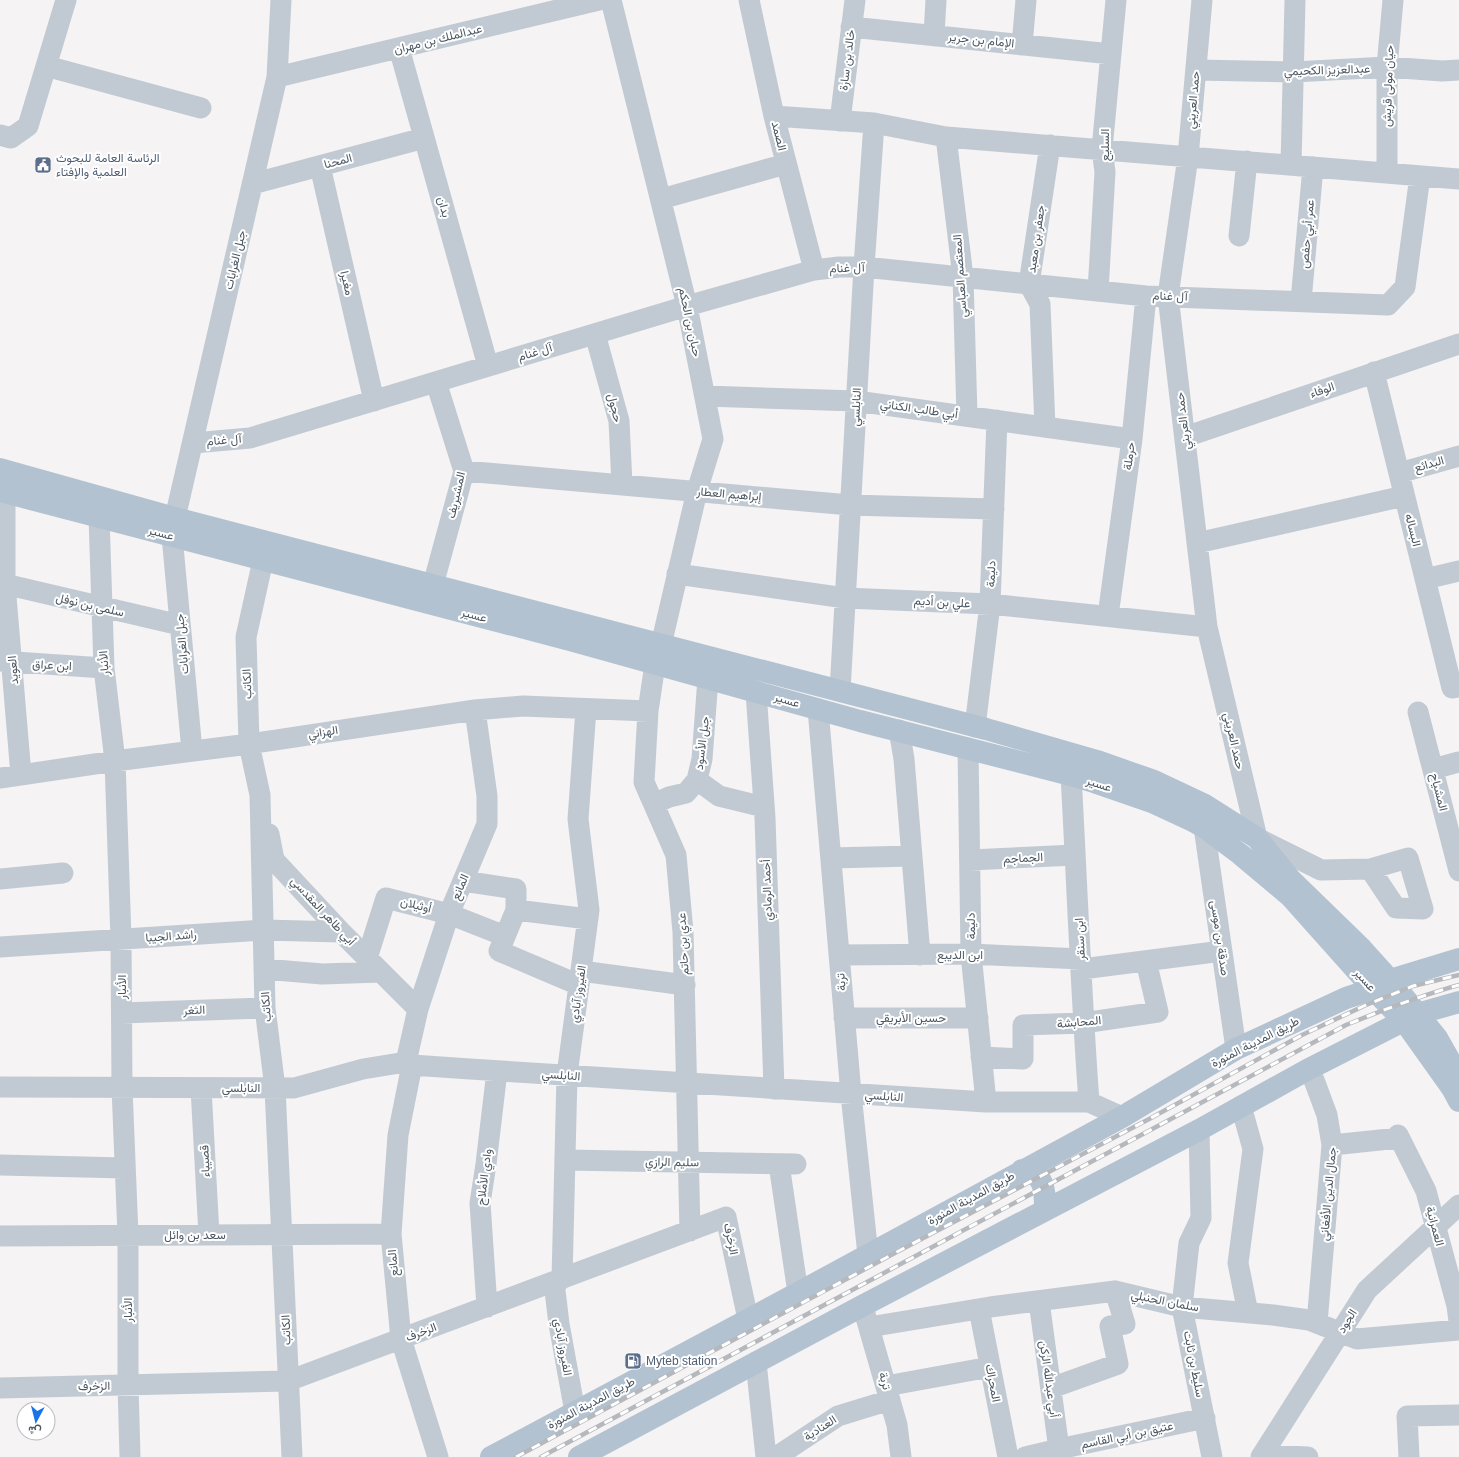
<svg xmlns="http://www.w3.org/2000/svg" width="1459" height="1457" viewBox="0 0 1459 1457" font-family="Helvetica,Vazirmatn,sans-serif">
<rect width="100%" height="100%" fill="#f5f3f3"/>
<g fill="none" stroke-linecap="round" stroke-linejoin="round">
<path stroke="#c1cad2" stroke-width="21" d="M611 0 687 306 713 439 697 491 661 645
M749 0 774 116 814 270
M1202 0 1188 157 1168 296 1207 627 1257 838 1321 870 1370 869 1408 858 1423 909 1396 908 1370 869
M851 27 1111 54
M934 35 936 0
M1022 45 1026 0
M399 48 488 366
M46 66 201 108
M1196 70 1294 72 1387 67 1442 71 1459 70
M277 77 599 0
M774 116 874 123 946 137 1459 179
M840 121 855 0
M0 135 11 138 28 126 66 0
M946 137 963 277 967 416
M1291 165 1295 0
M320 166 374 401
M1387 173V67L1393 0
M252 184 424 138
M661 199 786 164
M1239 236 1247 161
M1098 291 1105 172 1102 149 1116 0
M1301 301 1313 167
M595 334 619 421 622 485
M1374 372 1452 688 1459 687
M705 396 856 401 1132 439
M1045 427 1040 304 1029 284 1050 145
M1185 437 1459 344
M193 443 250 438 687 306 814 270 839 267H864L1146 296 1388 305 1405 287 1420 176
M464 471 850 505 994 509
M1399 473 1459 456
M5 492V585L21 775
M99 517 104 668 115 761 121 939 122 1088 128 1235V1385L130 1457
M175 518 277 77 281 0
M172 536 192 751
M1197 543 1404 496
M263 560 246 637 249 744 260 795 265 1008 275 1088 292 1457
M677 574 845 598 990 604 1207 627
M1425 579 1459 571
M0 583 180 625
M433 585 464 471 436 382
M1108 616 1132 439 1146 296
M0 661 104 668
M655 664 648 711 644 782 676 855 683 932 690 1231
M840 691 864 267 874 123
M756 692 765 818 774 1089
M818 709 851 1094 868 1255
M1418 712 1459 871
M975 727 990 604 997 420
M899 730 904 759 920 955
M968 748 971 954 986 1102
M1433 769 1459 762
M1071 775C1077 884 1081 994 1089 1102
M0 778 115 761 249 744 475 710 523 706 648 711
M697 780 719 796 764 807
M654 804 669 797 686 793 697 780 702 759 708 678
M1204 827 1236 1049
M269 834 274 860 341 932 418 1009
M831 858 912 856
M970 860 1075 855
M0 879 63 873
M463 881 516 889V910L499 951 579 985
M516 910 588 919
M0 947 264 930 341 932
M839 955 971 954 1081 959
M367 958 386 898 449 914 505 936
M264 969 322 974 381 972
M1082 969 1222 951
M581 971 685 985
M122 1013 265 1008
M844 1018H978
M981 1057 1023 1059V1025L1083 1023 1158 1012 1146 961
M406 1062 418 1009 449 914 487 824V796L475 710
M412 1065 398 1135 391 1234 401 1339 438 1457
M1307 1070 1314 1080 1327 1115 1332 1145 1317 1323
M0 1087 294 1088 363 1069 406 1062 412 1065 470 1069 986 1102H1089L1122 1117
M201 1088 209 1235
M1241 1106 1253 1149 1238 1263 1248 1313
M1199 1130 1201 1218 1189 1243 1182 1307 1212 1457
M1398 1135 1426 1191 1457 1306 1459 1321
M1332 1145 1399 1138
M565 1160 796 1164
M779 1164 798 1293
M0 1165 125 1168
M0 1236 391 1234
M562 1279 567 1075 589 910 578 819 586 709
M554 1282 559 1324 575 1412
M1039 1301 1060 1457
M487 1307 480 1203 486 1164 497 1071
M979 1309 1008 1457
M865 1314 897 1425 901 1457
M869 1327 990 1307 1115 1291 1182 1307 1273 1315 1309 1320 1357 1339 1459 1330
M756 1362 766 1457
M886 1386 990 1367
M0 1388 288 1381 726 1217 748 1319
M1051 1388 1118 1364 1110 1326 1125 1324 1115 1291
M1262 1455 1308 1457
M776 1457 838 1416 890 1400
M1025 1457 1059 1449 1205 1418
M1261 1457 1367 1290 1459 1205
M1409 1457 1407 1416 1459 1415"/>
<path stroke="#b3c2d1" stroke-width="22" d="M0 469 175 518 986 729 1097 761 1154 781 1205 805 1257 838 1291 880 1362 949 1390 980 1437 1038 1459 1077
M0 491 574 641 860 721 1071 775 1094 782 1152 802 1193 821 1204 827 1240 854 1290 896 1373 989 1405 1022 1452 1088 1459 1101
M1022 1170C1045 1173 1045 1190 1045 1209
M491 1457 798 1293 1122 1117 1236 1049 1346 998 1373 989 1390 980 1459 959
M579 1457 862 1306 1199 1130 1307 1070 1417 1014 1459 1002"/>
<g stroke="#b5b8bd" stroke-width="4.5">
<path id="rail" d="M516 1457 893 1254 1151 1118 1302 1035 1366 1005 1413 986 1459 975
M541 1457 1346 1025C1383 1010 1420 996 1459 985"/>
</g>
<use href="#rail" stroke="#fff" stroke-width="3" stroke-dasharray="9" stroke-linecap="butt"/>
</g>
<defs>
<g id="civic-square" transform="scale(0.9)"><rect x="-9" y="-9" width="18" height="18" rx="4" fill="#5c6f8a" stroke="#fff"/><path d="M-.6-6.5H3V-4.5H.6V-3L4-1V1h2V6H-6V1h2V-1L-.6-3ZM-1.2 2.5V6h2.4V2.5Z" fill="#fff"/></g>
<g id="fuel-square" transform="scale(0.9)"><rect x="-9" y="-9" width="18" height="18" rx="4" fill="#5c6f8a" stroke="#fff"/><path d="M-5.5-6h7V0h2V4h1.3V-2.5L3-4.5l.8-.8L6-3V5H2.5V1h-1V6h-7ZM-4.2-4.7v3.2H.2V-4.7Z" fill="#fff"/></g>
</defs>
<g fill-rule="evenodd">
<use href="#civic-square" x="43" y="165"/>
<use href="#fuel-square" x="633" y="1361"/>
</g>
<g text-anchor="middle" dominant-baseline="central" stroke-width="4" stroke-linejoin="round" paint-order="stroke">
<g font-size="12" fill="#4a5661" stroke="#fff">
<text transform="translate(438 39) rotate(-14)">عبدالملك بن مهران</text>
<text transform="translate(981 40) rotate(6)">الإمام بن جرير</text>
<text transform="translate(847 60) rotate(-83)">خالد بن سارة</text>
<text transform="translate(1327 70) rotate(-2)">عبدالعزيز الكحيمي</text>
<text transform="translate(1388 86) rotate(-88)">حيان مولى قريش</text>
<text transform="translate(1193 100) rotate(-85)">حمد العريني</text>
<text transform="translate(779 136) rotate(76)">الصمد</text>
<text transform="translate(1105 145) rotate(-90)">السليع</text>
<text transform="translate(338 161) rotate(-15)">المحنا</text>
<text transform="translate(444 207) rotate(75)">بدان</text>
<text transform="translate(1307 234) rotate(-85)">عمر أبي حفص</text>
<text transform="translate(1036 239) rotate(-82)">جعفر بن معبد</text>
<text transform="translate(235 260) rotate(-77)">جبل الغرابات</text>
<text transform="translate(847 268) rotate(-2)">آل غنام</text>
<text transform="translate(960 276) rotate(-94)">المعتصم العباسي</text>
<text transform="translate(347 283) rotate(77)">مغيرا</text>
<text transform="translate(1170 296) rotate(2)">آل غنام</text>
<text transform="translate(690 322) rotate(78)">حبان بن الحكم</text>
<text transform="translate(535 352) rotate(-17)">آل غنام</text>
<text transform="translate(1322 390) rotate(-19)">الوفاء</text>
<text transform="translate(856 407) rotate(-87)">النابلسي</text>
<text transform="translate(615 408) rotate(77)">حجول</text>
<text transform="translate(919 409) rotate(8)">أبي طالب الكناني</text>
<text transform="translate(1183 421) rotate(-97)">حمد العريني</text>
<text transform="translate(224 440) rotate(-5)">آل غنام</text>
<text transform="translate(1129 456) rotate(-83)">حرملة</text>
<text transform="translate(1429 464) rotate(-16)">البدائع</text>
<text transform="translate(729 494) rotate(5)">إبراهيم العطار</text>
<text transform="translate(456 495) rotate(-77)">المشيريف</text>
<text transform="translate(1413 530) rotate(76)">البساله</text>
<text transform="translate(161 533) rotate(15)">عسير</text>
<text transform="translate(991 574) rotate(-88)">دليمة</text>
<text transform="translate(942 602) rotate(3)">علي بن أديم</text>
<text transform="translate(90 605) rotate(13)">سلمى بن نوفل</text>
<text transform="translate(474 615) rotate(15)">عسير</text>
<text transform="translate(182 644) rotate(-95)">جبل الغرابات</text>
<text transform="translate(104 663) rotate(-94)">الأنبار</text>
<text transform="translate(52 665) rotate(3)">ابن عراق</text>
<text transform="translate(13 670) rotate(-95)">العويد</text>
<text transform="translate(247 684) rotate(-92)">الكاتب</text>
<text transform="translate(787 700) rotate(16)">عسير</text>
<text transform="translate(323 732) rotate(-9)">الهزاني</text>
<text transform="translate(1234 741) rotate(77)">حمد العريني</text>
<text transform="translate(702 743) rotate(-83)">جبل الأسود</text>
<text transform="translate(1099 784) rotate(18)">عسير</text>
<text transform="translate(1439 792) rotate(76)">المشياح</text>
<text transform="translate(1023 858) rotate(-3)">الجماجم</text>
<text transform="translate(460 887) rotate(-67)">المانع</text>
<text transform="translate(767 890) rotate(-92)">أحمد الرمادي</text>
<text transform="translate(416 905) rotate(14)">أوثيلان</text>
<text transform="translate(323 911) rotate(47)">أبي طاهر المقدسي</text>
<text transform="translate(971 926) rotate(-91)">دليمة</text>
<text transform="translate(171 936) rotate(-4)">راشد الجيبا</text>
<text transform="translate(1220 938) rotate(82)">صدقة بن موسى</text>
<text transform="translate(1080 939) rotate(-93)">ابن سنقر</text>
<text transform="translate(683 944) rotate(-93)">عدي بن حاتم</text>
<text x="960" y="955">ابن الديبع</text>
<text transform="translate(1365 980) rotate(48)">عسير</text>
<text transform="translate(841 982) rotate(-95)">تربة</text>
<text transform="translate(122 987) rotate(-90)">الأنبار</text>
<text transform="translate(578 994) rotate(-82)">الفيروز آبادي</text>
<text transform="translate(266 1007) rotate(-94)">الكاتب</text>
<text transform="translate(194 1010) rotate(-2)">الثغر</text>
<text x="911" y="1018">حسين الأبريقي</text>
<text transform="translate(1079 1022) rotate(-5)">المحابشة</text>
<text transform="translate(1255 1042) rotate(-27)">طريق المدينة المنورة</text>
<text transform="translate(561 1075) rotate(4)">النابلسي</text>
<text x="241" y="1088">النابلسي</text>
<text transform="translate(884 1096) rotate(4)">النابلسي</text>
<text transform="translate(205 1161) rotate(-93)">قصيباء</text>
<text transform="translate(672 1162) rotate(1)">سليم الرازي</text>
<text transform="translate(484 1177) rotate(-83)">وادي الأملاح</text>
<text transform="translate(1328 1194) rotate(-85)">جمال الدين الأفغاني</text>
<text transform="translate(971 1198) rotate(-29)">طريق المدينة المنورة</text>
<text transform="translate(1435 1226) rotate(75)">العمرانية</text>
<text x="195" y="1235">سعد بن وائل</text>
<text transform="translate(731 1239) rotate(78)">الزخرف</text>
<text transform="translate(393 1263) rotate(-95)">المانع</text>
<text transform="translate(1165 1301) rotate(11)">سلمان الحنبلي</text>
<text transform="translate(128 1310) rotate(-90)">الأنبار</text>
<text transform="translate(1347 1321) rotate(-58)">الجود</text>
<text transform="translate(286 1330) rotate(-92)">الكاتب</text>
<text transform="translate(421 1332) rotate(-21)">الزخرف</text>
<text transform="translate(563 1347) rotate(80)">الفيروز آبادي</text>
<text transform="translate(1194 1364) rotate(79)">سليط بن ثابت</text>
<text transform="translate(1049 1379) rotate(82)">أبي عبدالله الركن</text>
<text transform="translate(885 1381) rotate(74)">تربة</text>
<text transform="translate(993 1383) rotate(79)">المحراك</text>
<text transform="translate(94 1386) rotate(-1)">الزخرف</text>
<text transform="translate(591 1403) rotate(-28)">طريق المدينة المنورة</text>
<text transform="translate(820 1428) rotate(-33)">العنادية</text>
<text transform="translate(1127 1435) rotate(-12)">عتيق بن أبي القاسم</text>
</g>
<g font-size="12" fill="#4e5e75" stroke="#fff" text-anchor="start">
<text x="56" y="158">الرئاسة العامة للبحوث<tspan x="56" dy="14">العلمية والإفتاء</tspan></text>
<text x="646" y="1361">Myteb station</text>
</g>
</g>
<g transform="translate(36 1421) rotate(187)"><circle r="19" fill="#ffffff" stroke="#b7bbc0"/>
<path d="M0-3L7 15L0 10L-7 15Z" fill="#1a73e8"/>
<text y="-6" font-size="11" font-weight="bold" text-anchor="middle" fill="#4a5661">ش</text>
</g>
</svg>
